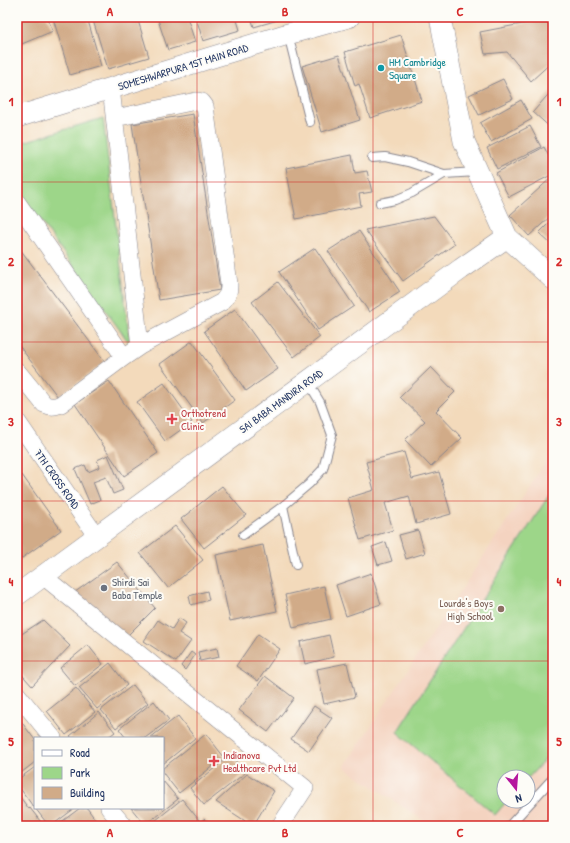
<svg xmlns="http://www.w3.org/2000/svg" width="570" height="843" viewBox="0 0 570 843" font-family="'Patrick Hand',sans-serif">
<rect width="100%" height="100%" fill="#fdfcf7"/>
<filter id="ink" filterUnits="userSpaceOnUse"><feTurbulence type="fractalNoise" baseFrequency=".025" numOctaves="2"/><feDisplacementMap in="SourceGraphic" scale="8" xChannelSelector="R" yChannelSelector="G"/><feConvolveMatrix kernelMatrix="1 2 1 2 8 2 1 2 1" color-interpolation-filters="sRGB"/></filter>
<filter id="wash" filterUnits="userSpaceOnUse"><feTurbulence type="fractalNoise" baseFrequency=".012" numOctaves="4" result="noise"/><feDisplacementMap in="SourceGraphic" scale="16" xChannelSelector="R" yChannelSelector="G"/><feGaussianBlur stdDeviation="0.9" result="paint"/><feColorMatrix in="noise" values="0 0 0 0 0 0 0 0 0 0 0 0 0 0 0 0 0 1.4 0 .05"/><feComposite in="paint" operator="in"/></filter>
<g filter="url(#wash)">
<rect width="100%" height="100%" fill="#f3dabb"/>
<path fill="#f4d3c0" fill-rule="evenodd" d="M553 451V826H431L344 767ZM504 777H528V801H504Z"/>
<path fill="#9dd689" stroke="#5c8274" d="M103 118 130 344 17 189V144Z
M553 489V751L528 778V777H504V801H507L495 815 397 732Z"/>
<g id="blocks">
<path fill="#d1ab88" d="M17 17H47L53 31 17 46Z
M56 17H87L101 66 70 75 53 18Z
M92 17H137L149 57 108 69Z
M157 17H187L195 42 168 50Z
M196 17H236L240 30 203 41Z
M251 17H288L254 27Z
M553 18V61L531 81 507 52 485 54 480 32Z
M401 35 422 101 370 118 359 84 355 86 345 52Z
M339 55 360 120 322 132 302 66Z
M503 79 513 99 479 115 469 95Z
M553 89V130L533 112Z
M521 100 532 119 491 142 480 123Z
M193 114 220 290 159 300 132 124Z
M530 126 541 147 497 169 487 148Z
M544 147 553 164V174L509 197 496 173Z
M352 155 355 173 367 171 372 192 359 194 361 206 296 219 286 168Z
M552 177 553 178V214L529 236 510 215Z
M434 216 455 244 403 281 365 230Z
M553 219V246L539 233Z
M359 231 400 292 369 312 328 251Z
M17 245 105 362 58 397 17 343Z
M315 248 354 306 318 330 279 272Z
M278 282 320 337 294 357 252 302Z
M235 309 278 369 246 391 204 331Z
M192 341 235 400 203 423 160 364Z
M431 367 455 392 436 411 462 438 431 467 405 440 425 421 400 397Z
M109 381 158 453 124 476 75 404Z
M164 383 192 422 165 441 137 402Z
M404 452 412 479 439 472 451 514 416 524 409 496 385 503 393 530 360 540 348 498 374 490 366 462Z
M108 455 123 490 113 494 106 477 93 482 100 500 90 504 75 469 85 465 88 472 100 467 97 460Z
M22 475 61 530 18 561 17 560V479Z
M222 486 246 515 204 548 181 519Z
M175 526 203 560 168 588 140 553Z
M418 530 425 553 406 559 399 535Z
M386 542 392 561 378 565 372 547Z
M263 545 277 611 230 621 216 555Z
M117 562 155 608 127 636 71 595Z
M371 573 381 604 346 616 336 585Z
M324 586 331 619 293 628 285 595Z
M207 591 209 600 191 605 189 596Z
M179 618 186 623 179 633 191 641 176 662 144 641 158 620 172 629Z
M43 620 70 646 32 686 17 669V637Z
M258 634 280 649 258 681 236 666Z
M329 635 334 657 305 664 300 642Z
M88 645 103 664 75 686 60 668Z
M217 648 219 657 200 661 198 652Z
M191 652 195 655 185 670 181 666Z
M110 663 127 685 97 709 79 688Z
M347 663 355 697 324 704 317 669Z
M265 676 294 698 268 732 239 710Z
M133 685 148 703 116 728 101 710Z
M76 688 95 712 66 735 47 711Z
M154 701 169 720 145 738H126L119 729Z
M314 706 332 718 309 751 291 739Z
M99 712 115 732 107 738H72L70 736Z
M17 716 35 740V762L17 776Z
M178 716 195 738 163 764V738H150Z
M206 734 224 757 179 793 163 773V768Z
M231 755 245 773 204 805 190 788Z
M35 767V808L33 805H32L17 784V780Z
M247 774 274 791 253 826 216 802Z
M163 781 178 799 145 825 131 808H163Z
M17 793 29 809 30 808 44 826H17Z
M182 799 199 820 191 826H151L150 825Z
M35 808H75L51 826H49Z
M80 808H87L100 826H56Z
M204 819 210 826H195Z"/>
</g>
</g>
<g filter="url(#ink)">
<use href="#blocks" fill-opacity="0" stroke="#87848c" stroke-width="1"/>
<g fill="none" stroke-linecap="round" stroke-linejoin="round">
<g stroke="#87848c" stroke-width="10">
<path id="service" d="M288 34 310 122
M372 158 385 157 408 162 444 174
M380 203 395 200 412 193 444 174 477 172
M283 506 296 565
M243 535 283 506 309 484 323 469 332 435 320 402 308 382
M509 826 553 778"/>
</g>
<g stroke="#87848c" stroke-width="18">
<path id="minor" d="M115 118 196 101 202 102 205 106 229 284C229 293 228 295 222 302L140 346
M17 202 124 357 140 346 111 88
M17 371 44 404C51 407 54 407 61 404L124 357
M17 421 97 537
M43 576 305 788 280 826
M17 694 53 738
M109 808 124 826"/>
</g>
<g stroke="#87848c" stroke-width="22">
<path id="tertiary" d="M440 17 464 141 507 237 553 279
M17 117 288 34 349 17
M17 595 461 269 507 237"/>
</g>
<use href="#service" stroke="#fff" stroke-width="8"/>
<use href="#minor" stroke="#fff" stroke-width="17"/>
<use href="#tertiary" stroke="#fff" stroke-width="21"/>
</g>
</g>
<path fill="none" stroke="#d62828" stroke-width="1" stroke-opacity="0.55" d="M197 17V826M373 17V826M17 182H553M17 342H553M17 501H553M17 661H553"/>
<circle fill="#0f9aa8" stroke="#fdfcf7" stroke-width="1.5" cx="381" cy="68" r="4"/>
<g fill="#e0444e" stroke="#fdfcf7" stroke-width="1.5">
<path d="M170 413h4v4h4v4h-4v4h-4v-4h-4v-4h4z"/>
<path d="M212 755h4v4h4v4h-4v4h-4v-4h-4v-4h4z"/>
</g>
<circle fill="#6b7280" stroke="#fdfcf7" stroke-width="1.5" cx="104" cy="588" r="4"/>
<circle fill="#8d6e63" stroke="#fdfcf7" stroke-width="1.5" cx="501" cy="609" r="4"/>
<g text-anchor="middle" dominant-baseline="central" stroke-width="4" stroke-linejoin="round" paint-order="stroke">
<g font-size="11" fill="#0d838f" stroke="#fdfcf7" text-anchor="start">
<text x="389" y="62">HM Cambridge<tspan x="389" dy="13">Square</tspan></text>
</g>
<g font-size="11" fill="#1b2f5e" stroke="#fdfcf7">
<text transform="translate(183 67) rotate(-17)">SOMESHWARPURA 1ST MAIN ROAD</text>
<text transform="translate(281 401) rotate(-36)">SAI BABA MANDIRA ROAD</text>
<text transform="translate(57 479) rotate(55)">7TH CROSS ROAD</text>
</g>
<g font-size="11" fill="#be3a42" stroke="#fdfcf7" text-anchor="start">
<text x="181" y="413">Orthotrend<tspan x="181" dy="13">Clinic</tspan></text>
<text x="223" y="755">Indianova<tspan x="223" dy="13">Healthcare Pvt Ltd</tspan></text>
</g>
<g font-size="11" fill="#5b616d" stroke="#fdfcf7" text-anchor="start">
<text x="112" y="582">Shirdi Sai<tspan x="112" dy="13">Baba Temple</tspan></text>
</g>
<g font-size="11" fill="#785e54" stroke="#fdfcf7" text-anchor="end">
<text x="493" y="603">Lourde's Boys<tspan x="493" dy="13">High School</tspan></text>
</g>
</g>
<rect width="570" height="843" fill="none" stroke="#fdfcf7" stroke-width="44"/>
<rect x="34" y="737" width="130" height="72" fill="#fdfcf7" stroke="#a3aaba"/>
<rect x="42" y="750" width="20" height="6" fill="#ffffff" stroke="#a3aaba"/>
<text x="70" y="757" font-size="12" fill="#1b2f5e">Road</text>
<rect x="42" y="767" width="20" height="12" fill="#9dd689" stroke="#a3aaba"/>
<text x="70" y="777" font-size="12" fill="#1b2f5e">Park</text>
<rect x="42" y="787" width="20" height="12" fill="#d1ab88" stroke="#a3aaba"/>
<text x="70" y="797" font-size="12" fill="#1b2f5e">Building</text>
<g transform="translate(516 789) rotate(163)"><circle r="19" fill="#fdfcf7" stroke="#a3aaba"/>
<path d="M0-3L7 15L0 10L-7 15Z" fill="#b5179e"/>
<text y="-6" font-size="11" font-weight="bold" text-anchor="middle" fill="#1b2f5e">N</text>
</g>
<rect x="22" y="22" width="526" height="799" fill="none" stroke="#d62828" stroke-width="1.5"/>
<g font-size="13" text-anchor="middle" font-weight="bold" fill="#d62828">
<text x="110" y="16">A</text>
<text x="285" y="16">B</text>
<text x="460" y="16">C</text>
<text x="11" y="106">1</text>
<text x="559" y="106">1</text>
<text x="11" y="266">2</text>
<text x="559" y="266">2</text>
<text x="11" y="426">3</text>
<text x="559" y="426">3</text>
<text x="11" y="586">4</text>
<text x="559" y="586">4</text>
<text x="11" y="746">5</text>
<text x="559" y="746">5</text>
<text x="110" y="837">A</text>
<text x="285" y="837">B</text>
<text x="460" y="837">C</text>
</g>
</svg>
